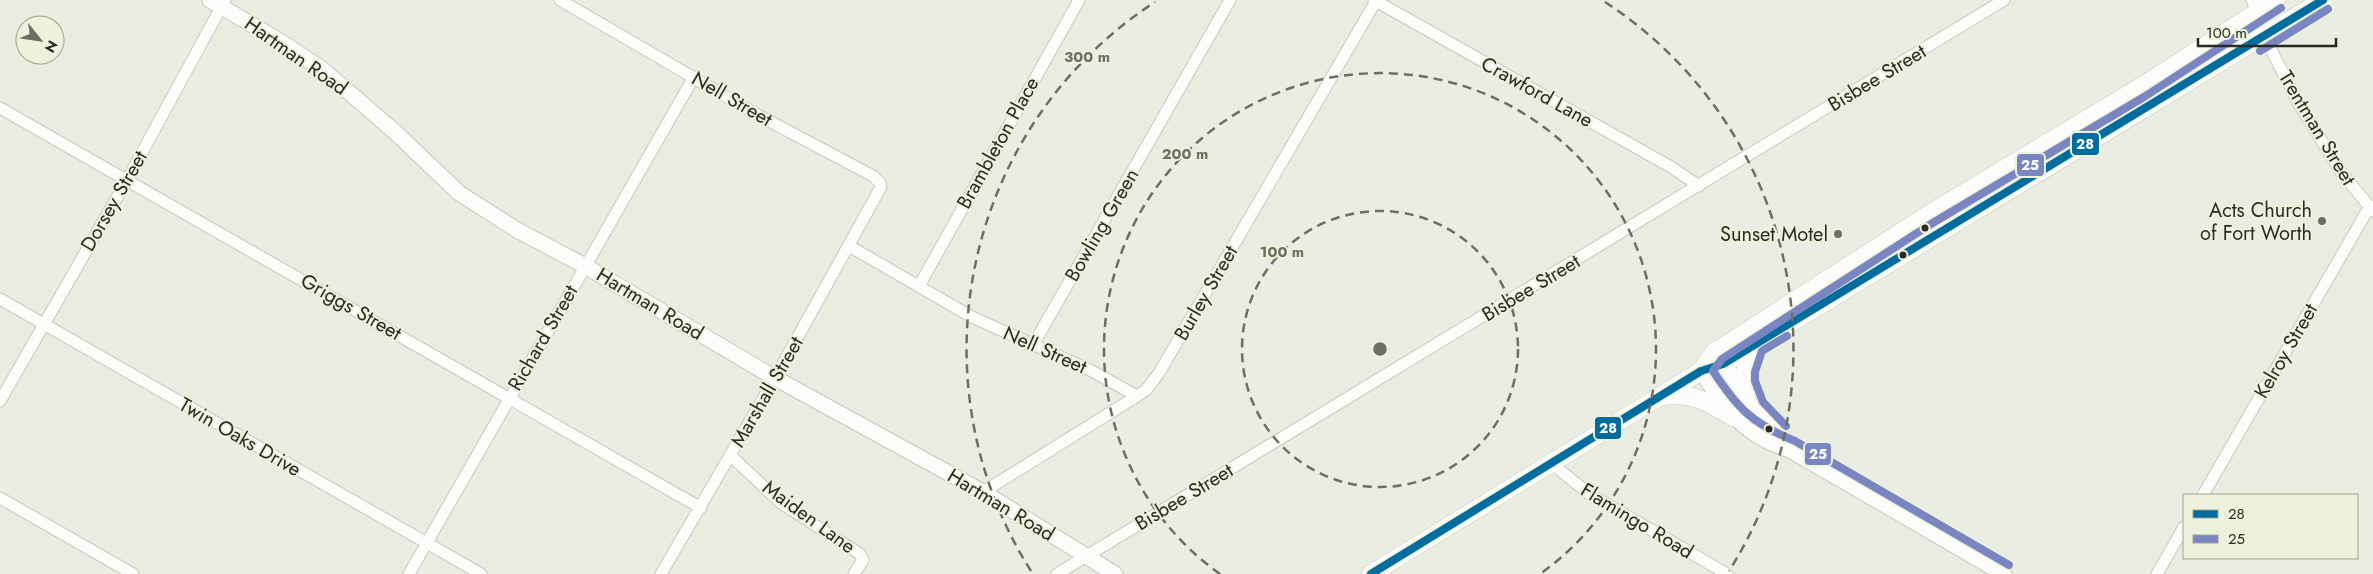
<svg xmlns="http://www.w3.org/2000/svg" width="2373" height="574" viewBox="0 0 2373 574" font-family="Jost,sans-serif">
<rect width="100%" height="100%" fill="#eaede1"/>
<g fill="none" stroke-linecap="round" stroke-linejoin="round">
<g stroke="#c6c8bf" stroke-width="13">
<path id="street" d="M560 0 756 114 873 176 880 183 881 187 775 378 661 574
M1374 0 1671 167 1699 186
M2252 0 2257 12 2264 36 2299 104 2341 172 2373 211
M0 108 701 508
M849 246 972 317 1090 370 1137 396
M919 286 1079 0
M0 299 481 574
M1033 345 1230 0
M0 401 127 180 225 0
M730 455 781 503 860 554 863 560 854 574
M1551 463 1588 493 1727 574
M983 492 1137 396 1146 390 1159 373 1376 1
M2203 495 2370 206
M0 498 133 574
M409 574 694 77
M1057 574 2004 0
M2157 574 2184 527"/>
</g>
<g stroke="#c6c8bf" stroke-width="17">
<path id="secondary" d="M210 0 283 43 322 69 395 132 459 193 517 230 585 266 775 378 983 492 1115 574
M1717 354 1754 407 1782 437 1790 450
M1701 371C1726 410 1744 436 1790 450L2004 574"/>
</g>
<g stroke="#c6c8bf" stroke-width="19">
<path id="primary" d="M1754 344C1741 371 1744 381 1754 407
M1701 371 1715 351 1721 348 1926 216 2139 88 2276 0
M1663 396C1693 392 1708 402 1733 417
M1371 574 1701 371 1723 364 2323 0"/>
</g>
<use href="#street" stroke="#fcfcfa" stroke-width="11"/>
<use href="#secondary" stroke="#fcfcfa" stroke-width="15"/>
<use href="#primary" stroke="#fcfcfa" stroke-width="18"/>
<g stroke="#edf2dc" stroke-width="11">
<path id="bus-1" d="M1371 574 1701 371 1723 364 2323 0"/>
</g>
<g stroke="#edf2dc" stroke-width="11">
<path id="bus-2" d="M2260 51 2328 9
M1786 426 1763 402 1755 381V372L1762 351 1787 336
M2009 565 1795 441C1753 424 1738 409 1713 371L1722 359 1931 224 2144 97 2281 8"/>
</g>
<use href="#bus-1" stroke="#006d9e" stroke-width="8"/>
<use href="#bus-2" stroke="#7986c2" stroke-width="8"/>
</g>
<g fill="none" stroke="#6d6e65" stroke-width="2.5" stroke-dasharray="9 6">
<circle cx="1380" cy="349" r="138"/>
<path d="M1220 574A276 276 0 1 1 1540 574"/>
<path d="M1031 571A414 414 0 0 1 1155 2M1605 2A414 414 0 0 1 1729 571"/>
</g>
<g fill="#6d6e65" stroke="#edf2dc" stroke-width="2">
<circle cx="2322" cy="221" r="5"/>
<circle cx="1838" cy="234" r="5"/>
</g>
<g fill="#292a22" stroke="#edf2dc" stroke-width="2">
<circle cx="1925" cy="228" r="4.5"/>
<circle cx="1903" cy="255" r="4.5"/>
<circle cx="1769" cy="429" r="4.5"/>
</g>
<g text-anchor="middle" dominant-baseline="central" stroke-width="4" stroke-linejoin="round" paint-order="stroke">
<g font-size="20" fill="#292a22" stroke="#edf2dc">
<text transform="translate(296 56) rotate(35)">Hartman Road</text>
<text transform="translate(1877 78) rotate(-31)">Bisbee Street</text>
<text transform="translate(1537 92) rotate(29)">Crawford Lane</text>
<text transform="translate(732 99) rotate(30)">Nell Street</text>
<text transform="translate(2317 128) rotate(59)">Trentman Street</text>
<text transform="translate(998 143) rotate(-61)">Brambleton Place</text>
<text transform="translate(114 201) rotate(-60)">Dorsey Street</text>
<text transform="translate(1102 225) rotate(-60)">Bowling Green</text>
<text transform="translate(1531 288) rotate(-31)">Bisbee Street</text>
<text transform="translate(1206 293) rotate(-60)">Burley Street</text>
<text transform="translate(650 304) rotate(31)">Hartman Road</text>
<text transform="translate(351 307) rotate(30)">Griggs Street</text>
<text transform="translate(543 338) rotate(-60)">Richard Street</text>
<text transform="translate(1045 350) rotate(24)">Nell Street</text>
<text transform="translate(2286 351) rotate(-60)">Kelroy Street</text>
<text transform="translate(767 392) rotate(-60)">Marshall Street</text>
<text transform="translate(240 437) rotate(30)">Twin Oaks Drive</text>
<text transform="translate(1184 497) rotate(-31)">Bisbee Street</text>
<text transform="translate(1001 505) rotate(31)">Hartman Road</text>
<text transform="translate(809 517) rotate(36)">Maiden Lane</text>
<text transform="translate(1637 521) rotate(31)">Flamingo Road</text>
</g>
<g font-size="20" fill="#292a22" stroke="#edf2dc" text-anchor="end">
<text x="2312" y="210">Acts Church<tspan x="2312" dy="23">of Fort Worth</tspan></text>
<text x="1828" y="234">Sunset Motel</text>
</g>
</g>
<circle cx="1380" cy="349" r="8" fill="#6d6e65" stroke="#edf2dc" stroke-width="2.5"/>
<g font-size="15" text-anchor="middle" font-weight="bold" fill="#6d6e65" stroke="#edf2dc" stroke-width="4" stroke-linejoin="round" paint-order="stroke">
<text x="1087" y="62">300 m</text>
<text x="1185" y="159">200 m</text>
<text x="1282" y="257">100 m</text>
</g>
<g stroke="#edf2dc" stroke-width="2">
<rect x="2071" y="132" width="29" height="24" rx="5" fill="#006d9e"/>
<rect x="2016" y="153" width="29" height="24" rx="5" fill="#7986c2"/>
<rect x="1594" y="416" width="28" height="24" rx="5" fill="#006d9e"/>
<rect x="1804" y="442" width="28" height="24" rx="5" fill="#7986c2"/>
</g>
<g font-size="14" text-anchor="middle" font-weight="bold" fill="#fff">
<text x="2085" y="149">28</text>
<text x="2030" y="170">25</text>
<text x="1608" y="433">28</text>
<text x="1818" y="459">25</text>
</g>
<rect x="2183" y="494" width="175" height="65" fill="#edf2dc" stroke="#9fa292"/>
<rect x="2193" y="510" width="25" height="8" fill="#006d9e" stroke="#9fa292"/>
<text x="2228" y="519" font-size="15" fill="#292a22">28</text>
<rect x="2193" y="535" width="25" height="8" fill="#7986c2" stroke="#9fa292"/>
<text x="2228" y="544" font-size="15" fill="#292a22">25</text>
<g transform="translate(40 40) rotate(120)"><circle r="24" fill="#edf2dc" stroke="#9fa292"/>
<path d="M0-4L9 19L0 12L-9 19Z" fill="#6d6e65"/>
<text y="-8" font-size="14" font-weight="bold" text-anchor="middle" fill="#292a22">N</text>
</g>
<path d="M2198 38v8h138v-8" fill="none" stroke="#292a22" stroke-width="2.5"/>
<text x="2206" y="38" font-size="15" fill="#292a22" stroke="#edf2dc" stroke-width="4" paint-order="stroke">100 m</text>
</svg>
